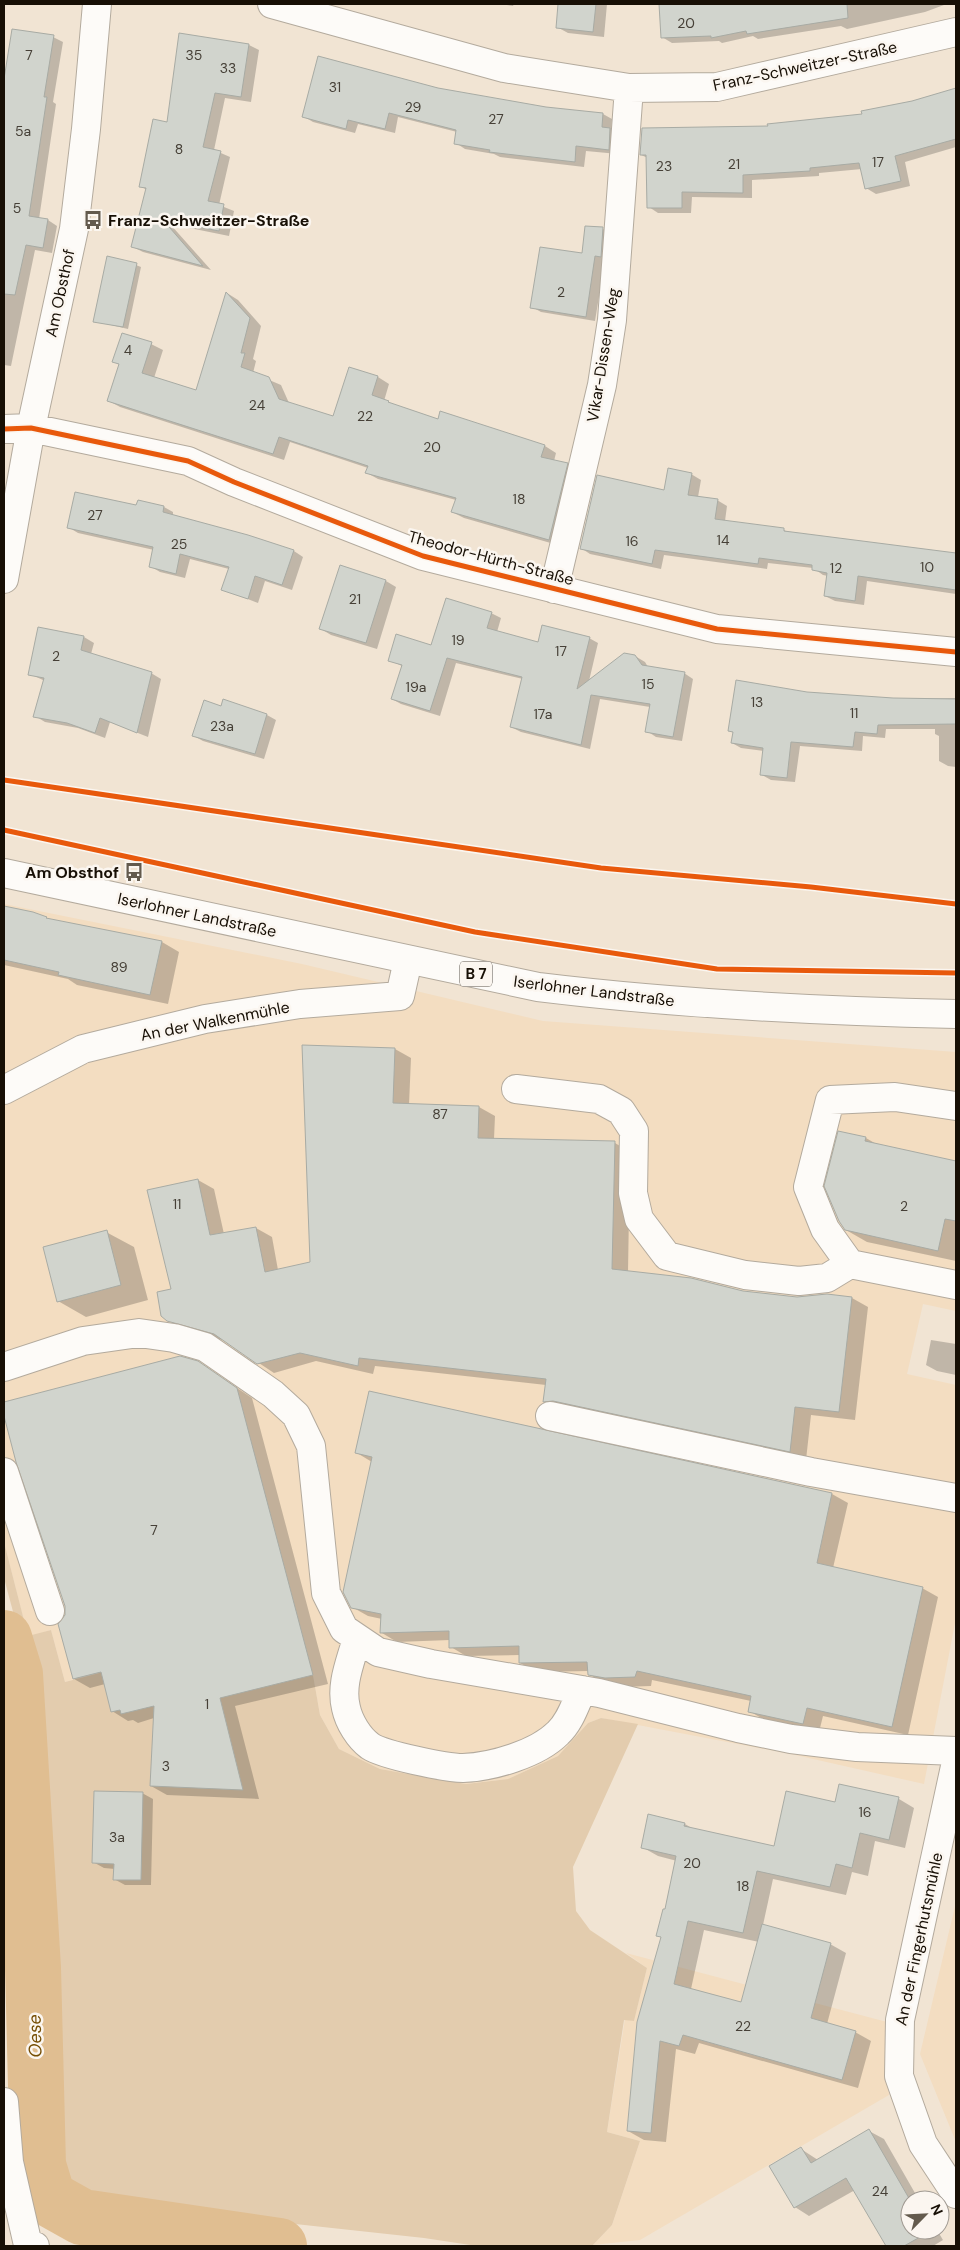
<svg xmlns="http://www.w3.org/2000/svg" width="960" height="2250" viewBox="0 0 960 2250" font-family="'DM Sans',sans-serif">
<rect width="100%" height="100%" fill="#f1e4d3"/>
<path fill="#f3ddc1" d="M4 904 302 964 543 1021 956 1052V1311L923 1304 907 1374 956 1385V1618L924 1784 791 1754 601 1718 588 1723 558 1756 508 1779 466 1784 380 1769 339 1749 320 1715 313 1675 220 1698 205 1645 65 1682 51 1630 28 1637 4 1542Z
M956 1902V2142L920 2054Z
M626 1953 887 2022 885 2039 889 2095 640 2240 593 2245 612 2225 640 2141 607 2132 625 2019 634 2021 647 1968Z"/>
<path fill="#e3ccae" d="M4 1542 28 1636 51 1630 65 1682 206 1645 220 1697 313 1675 320 1715 339 1749 380 1769 466 1784 508 1779 558 1756 588 1723 601 1718 638 1724 573 1867 576 1911 590 1930 647 1968 634 2021 624 2020 607 2132 640 2141 612 2225 592 2246H477L424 2238 286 2223 81 2195 71 2193 65 2187 46 2095 48 1917 40 1762 23 1649 4 1578Z
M4 1766 9 1890 4 1891Z"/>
<path fill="#0003" fill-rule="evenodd" d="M500 4H514L513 6Z
M560 4H607L604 37 568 33 557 27Z
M660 4H944V5L925 12 847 29 841 26 758 39 753 36 722 43 719 41 672 43 662 37Z
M13 30 53 37 63 42 53 102 56 104 39 219 48 220 57 226 52 253 35 250 11 366 4 365V89Z
M249 45 259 50 251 102 225 98 214 150 230 157 219 205 234 211 229 236 170 224 211 270 143 252 133 247 147 190 140 186 168 123Z
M438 89 546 108 603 114 612 119 611 129 620 134 618 154 586 151 584 167 500 157 494 154 465 149 456 143 457 132 398 117 395 133 358 124 355 133 313 122 303 116Z
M956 89V147L905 162 910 186 876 194 866 188 862 169 819 173V176L752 180V198L692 197 691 213H658L649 207 648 158 641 155 769 127 864 115Z
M603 229 612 234 605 260 595 321 541 312 532 307 583 255Z
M136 265 141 267 128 329 94 321Z
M227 293 238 300 261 326 253 359 256 361 253 373 281 385 289 403 334 418 350 368 378 377 389 384 384 401 438 421 502 433 545 446 556 453 554 461 567 464 579 471 561 546 464 518 452 512 456 500 378 479 367 473 368 468 290 442 284 460 120 407 109 401 120 365 114 361 151 344 163 350 154 378 197 391Z
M691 474 701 480 698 497 717 500 727 506 725 521 784 530 789 533 956 554V594L867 581 864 605 835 601 825 596 828 576 823 575 813 568 768 563 767 569 664 555 661 569 590 554 581 548Z
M137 506 164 507 173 512V516L248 536 294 551 303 557 292 590 265 581 258 603 222 589 229 569 190 559 185 578 160 572 150 566 154 550 78 533 68 527Z
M386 581 396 587 377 649 331 635 321 629Z
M491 613 501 618 497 632 539 643 589 638 598 643 589 681 635 656 645 662 648 667 684 673 693 679 682 741 656 737 647 731 650 707 600 699 590 749 521 732 511 727 523 679 456 663 440 716 401 704 392 699 402 666 389 660 432 647Z
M84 637 94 643 91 654 151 673 161 679 148 737 110 722 105 738 78 728 45 722 35 716 45 681 30 674Z
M807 693 893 699 956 698V767L948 766 939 761V736L935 734V729H886L885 738 863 736 862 751 800 746 795 782 771 780 762 775 764 751 741 748 732 743 734 733 730 731Z
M224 701 267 715 276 720 264 759 203 741 194 736 222 707Z
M4 907 33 913 51 920 162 942 179 952 168 1004 77 985 68 979 4 965Z
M303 1047 395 1049 411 1058 409 1105 479 1107 495 1116 494 1139 615 1143 630 1152 628 1272 743 1292 797 1298 827 1295 852 1298 868 1307 855 1420 811 1415 806 1460 560 1411 544 1402 546 1385 375 1366 373 1374 316 1361 274 1373 226 1341 185 1330 168 1320 172 1290 198 1180 214 1189 224 1234 256 1228 272 1237 278 1270 311 1264Z
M839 1132 866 1138 878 1145 956 1162V1261L867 1242 846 1230Z
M106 1232 134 1247 148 1300 86 1317 58 1301Z
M931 1340 956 1344V1375L937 1371 926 1365Z
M180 1357 198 1362 252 1398 328 1684 235 1706 259 1799 167 1795 151 1786 154 1718 138 1723 133 1720 128 1721 112 1711 105 1684 90 1688 74 1679 66 1606 17 1462 4 1411V1403Z
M370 1392 832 1494 848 1503 833 1568 922 1588 938 1597 908 1735 823 1716 819 1732 765 1720 749 1711 751 1701 652 1680 651 1686 621 1687 605 1684 589 1674V1671L536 1672 520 1663V1655L466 1656 451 1647 450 1640 397 1642 382 1633V1619L368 1616 352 1607 372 1462 357 1453Z
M142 1793 153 1799 151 1885H125L114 1879 115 1869 104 1868 93 1862Z
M899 1799 914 1808 905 1848 875 1841 868 1876 852 1872 846 1895 773 1879 763 1925 830 1944 846 1953 827 2024 855 2032 871 2041 858 2088 699 2043 695 2054 676 2049 666 2142 644 2140 628 2131 662 1938 658 1935 666 1911 677 1861 658 1856 642 1847 685 1824 695 1830 775 1847 836 1804ZM704 1930 759 1942 742 2003 691 1989Z
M869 2131 884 2139 919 2200H910V2230H937L943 2240 933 2246H888L855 2190 809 2216 795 2207 801 2149 818 2160Z"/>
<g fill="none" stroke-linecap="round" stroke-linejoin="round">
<path stroke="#e0be91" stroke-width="56" d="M4 1638 15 1674 33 1968 38 2165 48 2198 82 2217 279 2246"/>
</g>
<path fill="#d1d4cd" stroke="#a8aba4" d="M558 4H596L593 32 556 28Z
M659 4H847L848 18 747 34 746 31 711 38V36L661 38Z
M12 29 54 35 44 97H47L29 216 48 219 43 248 26 245 15 295 4 294V79Z
M179 33 249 44 241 97 215 93 203 147 221 151 208 201 224 204 219 231 163 220 203 266 131 247 146 188 139 187 153 119 167 122Z
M318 56 438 88 546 107 603 113 602 127 610 128 609 150 576 146 575 162 489 152 490 150 454 144 456 130 389 113 385 129 348 120 346 129 302 117Z
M956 88V139L895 156 901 181 865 189 859 163 810 168V171L743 175V193L682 192V208H647L646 155H640L642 128 768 126 767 124 862 114 861 111 912 101Z
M585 226 603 227 601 257 595 256 586 317 530 308 540 247 582 253Z
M107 256 137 263 123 327 93 322Z
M226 292 250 318 241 353H245L241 367 269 377 279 399 333 416 349 367 378 376 372 395 389 401 388 402 438 419 440 411 545 445 541 457 568 463 549 540 451 512 456 498 365 473 368 466 279 437 273 454 107 401 119 364 112 362 122 333 152 342 142 373 196 390Z
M668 468 692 473 688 495 718 499 715 519 784 528V531L956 553V590L858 576 855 601 824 596 827 573 812 570V565L759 558 758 564 655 550 652 564 580 549 597 475 664 490Z
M75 492 136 505 138 500 164 506 163 512 248 535 294 550 282 585 255 576 248 599 221 590 229 567 180 554 176 574 149 567 153 547 67 528Z
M340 565 386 580 366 643 319 629Z
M446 598 492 612 487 628 538 642 542 625 590 637 577 689 624 653 635 655 642 665 685 672 673 737 645 732 650 704 591 695 581 745 510 727 522 677 447 658 430 711 391 699 402 665 388 661 396 634 431 645Z
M38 627 84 636 81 650 152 672 137 733 100 718 95 733 67 723 33 717 44 678 28 675Z
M736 680 807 692 893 698 956 699V724L878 725 877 734 855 732 853 747 791 742 787 778 760 775 763 748 731 743 733 732 728 731Z
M223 699 267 714 255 754 192 736 204 700 221 706Z
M4 906 33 912 47 917 46 918 162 941 150 995 58 975 59 972 4 960Z
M302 1045 395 1048 393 1103 479 1106 478 1138 615 1141 612 1269 691 1278 743 1291 797 1297 827 1294 852 1297 839 1412 795 1407 790 1452 553 1401 543 1402 546 1379 359 1358 358 1366 300 1353 257 1364 214 1334 167 1321 161 1316 157 1292 171 1289 147 1190 198 1179 210 1235 256 1227 265 1272 310 1262Z
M838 1131 866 1137 865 1141 956 1161V1221L945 1219 938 1251 845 1230 839 1221 824 1186Z
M107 1230 121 1285 57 1302 43 1247Z
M180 1356 198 1361 237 1388 313 1675 220 1698 243 1790 150 1786 154 1706 121 1714 120 1710 111 1712 101 1672 73 1679 58 1624 65 1615V1606L16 1462 4 1416V1402Z
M369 1391 832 1493 817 1563 923 1587 892 1727 807 1708 803 1724 748 1712 751 1696 637 1671 635 1677 605 1678 588 1675 587 1662 519 1663V1646L449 1648V1631L380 1633 381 1614 351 1608 343 1592 372 1457 355 1453Z
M839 1784 899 1797 889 1840 860 1833 852 1868 836 1864 830 1887 757 1871 743 1933 688 1921 674 1984 741 2002 762 1924 831 1943 811 2018 856 2031 842 2080 683 2035 679 2046 660 2041 651 2133 627 2131 637 2022 661 1937 656 1936 663 1909H665L676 1856 641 1848 648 1814 685 1823 684 1826 774 1846 786 1791 835 1802Z
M94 1791 143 1792 141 1880H113L114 1864 92 1863Z
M869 2129 910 2200V2230L929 2232 904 2246H886L846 2178 794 2208 769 2166 801 2147 811 2163Z"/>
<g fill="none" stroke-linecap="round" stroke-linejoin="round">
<g stroke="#b3aa9d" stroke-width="30">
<path id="minor" d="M272 4 504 68 629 88 717 87 956 32
M4 429 31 428 188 461 234 482 423 556 717 629 956 652
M4 579 31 428 74 229 86 129 97 4
M554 589 602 385 612 320 629 88
M516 1089 599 1099 621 1111 634 1131 633 1193 639 1219 667 1256 745 1275 799 1281 827 1278 850 1264
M4 1090 83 1049 205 1019 300 1004 400 996 408 960
M956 1106 895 1097 830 1100 808 1187 825 1229 850 1264 956 1285
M4 1367 83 1341 139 1333 174 1338 205 1347 273 1394 296 1415 311 1446 326 1593 344 1629 378 1652 431 1664 599 1693 738 1728 791 1739 857 1747 956 1751
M550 1416 811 1472 956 1498
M4 1472 50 1611
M357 1638C351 1661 340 1684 346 1708 349 1722 359 1738 370 1746 383 1755 447 1768 463 1768 492 1767 537 1754 558 1733 570 1722 575 1705 582 1690
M956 1762 900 2020 899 2076 923 2144 956 2194
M4 2102 9 2162 28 2245 35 2246"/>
</g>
<g stroke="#b3aa9d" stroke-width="30">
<path id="major" d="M4 873 538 987C677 1004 817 1011 956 1014"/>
</g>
<use href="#minor" stroke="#fdfbf8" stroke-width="28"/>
<use href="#major" stroke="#fdfbf8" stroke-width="28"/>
<g stroke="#fbf6f0" stroke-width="8">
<path id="cycleway" d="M4 429 31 428 188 461 234 482 423 556 717 629 956 652
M4 780 601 868 811 887 956 904
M4 830 475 932 717 969 956 973"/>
</g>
<use href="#cycleway" stroke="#e8590c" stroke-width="5"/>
</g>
<defs>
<g id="bus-bare" transform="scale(1.5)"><path d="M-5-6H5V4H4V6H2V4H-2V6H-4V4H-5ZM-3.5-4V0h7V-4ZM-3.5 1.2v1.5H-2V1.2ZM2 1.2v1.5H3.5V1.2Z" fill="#635a4d" stroke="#fbf6f0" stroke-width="2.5" paint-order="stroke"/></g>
</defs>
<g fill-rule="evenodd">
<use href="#bus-bare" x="93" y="220"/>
<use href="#bus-bare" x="134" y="872"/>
</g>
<g text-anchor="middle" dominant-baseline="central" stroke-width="5" stroke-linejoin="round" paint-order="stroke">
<g font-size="14" fill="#464037">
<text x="686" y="23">20</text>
<text x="29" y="55">7</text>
<text x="194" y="55">35</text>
<text x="228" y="68">33</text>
<text x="335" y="87">31</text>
<text x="413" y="107">29</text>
<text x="496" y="119">27</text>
<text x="23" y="131">5a</text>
<text x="179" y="149">8</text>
<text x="878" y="162">17</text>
<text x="734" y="164">21</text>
<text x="664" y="166">23</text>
<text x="17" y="208">5</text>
<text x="561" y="292">2</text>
<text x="128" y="350">4</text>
<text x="257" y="405">24</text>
<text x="365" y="416">22</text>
<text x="432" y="447">20</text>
<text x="519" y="499">18</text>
<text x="95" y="515">27</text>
<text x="723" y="540">14</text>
<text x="632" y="541">16</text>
<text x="179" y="544">25</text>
<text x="927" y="567">10</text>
<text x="836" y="568">12</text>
<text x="355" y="599">21</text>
<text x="458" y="640">19</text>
<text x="561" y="651">17</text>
<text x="56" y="656">2</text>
<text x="648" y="684">15</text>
<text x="416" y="687">19a</text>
<text x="757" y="702">13</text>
<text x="854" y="713">11</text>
<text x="543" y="714">17a</text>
<text x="222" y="726">23a</text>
<text x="119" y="967">89</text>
<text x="440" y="1114">87</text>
<text x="177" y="1204">11</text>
<text x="904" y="1206">2</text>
<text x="154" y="1530">7</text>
<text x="207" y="1704">1</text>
<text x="166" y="1766">3</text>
<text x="865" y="1812">16</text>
<text x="117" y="1837">3a</text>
<text x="692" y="1863">20</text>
<text x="743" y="1886">18</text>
<text x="743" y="2026">22</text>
<text x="880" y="2191">24</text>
</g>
<rect fill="#fbf6f0" stroke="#5b544c" stroke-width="1" x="460" y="961.5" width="32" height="25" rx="4"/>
<g font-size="15" font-weight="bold" fill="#170f05">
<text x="476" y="974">B 7</text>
</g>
<g font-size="16" fill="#170f05" stroke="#fbf6f0">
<text transform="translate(805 66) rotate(-12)">Franz-Schweitzer-Straße</text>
<text transform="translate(60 293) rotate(-78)">Am Obsthof</text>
<text transform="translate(603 355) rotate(-81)">Vikar-Dissen-Weg</text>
<text transform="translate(491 558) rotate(15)">Theodor-Hürth-Straße</text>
<text transform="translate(197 915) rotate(12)">Iserlohner Landstraße</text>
<text transform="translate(594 991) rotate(7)">Iserlohner Landstraße</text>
<text transform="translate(215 1021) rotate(-11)">An der Walkenmühle</text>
<text transform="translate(919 1939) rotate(-78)">An der Fingerhutsmühle</text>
</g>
<g font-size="16" font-weight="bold" fill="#170f05" stroke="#fbf6f0" text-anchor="start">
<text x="108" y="220">Franz-Schweitzer-Straße</text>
<text x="119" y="872" text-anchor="end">Am Obsthof</text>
</g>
<g font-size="18" font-style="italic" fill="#764e04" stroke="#fbf6f0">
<text transform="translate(35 2036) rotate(-91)">Oese</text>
</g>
</g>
<rect width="960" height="2250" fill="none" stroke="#170f05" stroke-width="10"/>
<g transform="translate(925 2215) rotate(66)"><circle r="24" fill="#fbf6f0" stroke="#a09a92"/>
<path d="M0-4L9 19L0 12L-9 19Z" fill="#635a4d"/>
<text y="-8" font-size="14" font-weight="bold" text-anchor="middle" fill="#170f05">N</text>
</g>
</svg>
